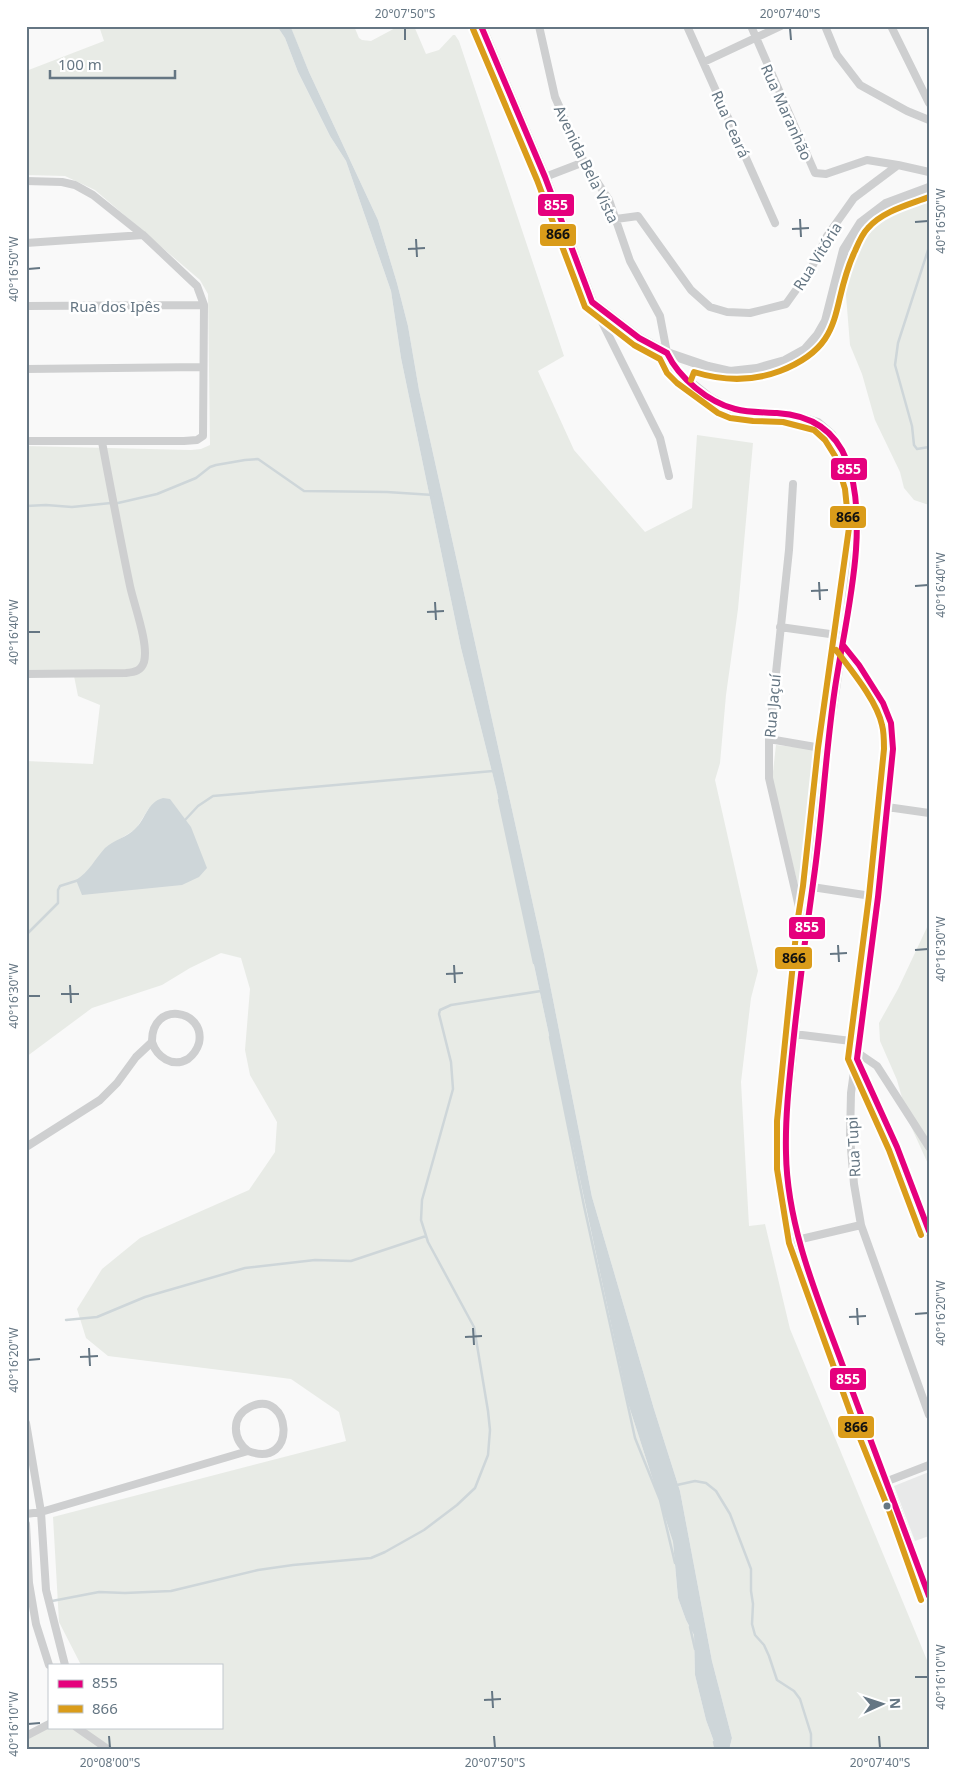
<svg xmlns="http://www.w3.org/2000/svg" width="955" height="1776" viewBox="0 0 955 1776" font-family="'Noto Sans',sans-serif">
<rect width="100%" height="100%" fill="#f9f9f9"/>
<path fill="#e8e9e9" d="M929 1472V1536L915 1541 894 1486Z"/>
<path fill="#e8ebe6" fill-rule="evenodd" d="M99 26H277L285 38 298 72 330 136 346 161 391 291 401 358 461 648 496 788 628 1403 673 1542 678 1598 686 1620 694 1635 695 1675 706 1720 717 1750H26V1740L49 1727H221V1665H81L59 1622 53 1517 346 1441 339 1412 291 1379 108 1356 86 1338 77 1309 102 1269 140 1238 249 1190 275 1152 277 1122 250 1075 245 1050 250 989 241 958 221 953 190 968 162 985 92 1008 26 1057V761L93 764 100 705 78 696 73 671 26 675V446L191 450 201 449 210 445 208 294 200 280 95 190 65 176 26 175V71L104 41ZM149 808 133 890 76 880 86 874 107 847 136 829Z
M290 26H354L359 38 362 40 371 41 399 26H414L426 54 439 50 453 35H455L459 41 564 356 538 371 574 450 645 532 692 508 697 435 753 443 738 609 726 695 720 763 715 780 758 971 751 998 741 1082 749 1226 765 1224 790 1329 929 1665V1750H729L732 1738 712 1661 680 1491 654 1409 592 1197 544 954 419 390 408 326 397 283 378 220 309 72Z
M924 198 929 200V505L914 500 904 488 900 472 875 420 862 374 850 345 845 283 847 268 853 254 861 240 871 229 882 218 909 201Z
M776 745 823 750 806 900 802 901 772 781Z
M929 923V1166L909 1122 897 1080 880 1041 879 1023 898 989Z"/>
<path fill="#ced6d9" d="M277 26H290L292 30 309 72 378 220 397 283 408 326 419 390 544 954 592 1197 654 1409 680 1491 712 1661 732 1738 729 1750H717L706 1720 695 1675 694 1635 686 1620 678 1598 673 1542 628 1403 496 788 461 648 401 358 391 291 346 161 330 136 298 72 285 38Z
M163 798 170 799 191 827 207 868 199 877 182 885 82 895 76 880C89 872 95 859 105 848 114 840 127 837 135 829 146 819 147 802 163 798Z"/>
<g fill="none" stroke-linecap="round" stroke-linejoin="round">
<path stroke="#ced6d9" stroke-width="2.5" d="M929 247 898 343 895 365 912 426 914 445 917 449 929 447
M118 503 157 494 196 478 210 467 216 465 245 460 258 459 304 491 387 492 433 495
M26 506 46 505 72 507 111 503
M499 800 534 963
M185 820 198 806 213 796 493 771
M26 935 58 903V890L60 886 79 880
M550 1037 584 1206 635 1438 660 1500 675 1563
M66 1320 97 1317 145 1297 245 1268 315 1260 351 1261 426 1236
M677 1485 695 1481 706 1483 716 1491 730 1514 751 1569V1591L753 1604 752 1624 755 1635 764 1645 769 1656 777 1680 794 1691 800 1699 811 1734V1750
M51 1603 52 1601 99 1592 125 1593 171 1591 258 1570 293 1565 371 1558 385 1552 424 1530 457 1505 475 1488 488 1455 490 1430 488 1411 474 1327 428 1242 421 1220 422 1200 453 1089 451 1062 439 1014 440 1010 451 1005 541 991
M690 1627 695 1649
M714 1742 716 1750"/>
<path stroke="#cecfd0" stroke-width="8" d="M539 26 555 97 584 162 609 200 630 261 660 316 667 353 674 368 710 397 731 409 753 412 784 413 802 417 818 422 832 434 843 452 854 487 858 528 844 636 827 749 812 887 806 925 786 1122V1168L790 1201 797 1240 865 1428 898 1510 929 1597
M687 26 775 223
M751 26 815 173 826 174 867 160 898 165
M825 26 837 55 860 85 907 111 929 120
M891 26 929 103
M704 62 781 26
M545 177 584 162
M26 181 62 182 75 185 93 195 143 235 197 286 204 305 203 436 197 440 184 441H26
M616 219 638 216 691 290 710 307 727 312 750 313 786 304 811 269 827 236 854 198 898 165 929 172
M26 243 143 235
M593 304 660 438 669 476
M26 306 204 305
M26 369 203 367
M793 484 789 550 769 739V778L799 907 806 925
M780 627 844 636
M843 645 859 665 883 703 891 723 893 749 878 897 851 1093 850 1137 854 1184 861 1225 929 1415
M26 674 126 673C135 672 141 671 144 662 149 644 134 605 130 586 120 538 111 490 102 442
M769 739 827 749
M887 807 929 813
M812 887 878 897
M794 1034 859 1042
M858 1053 877 1066 929 1147
M857 1059 897 1147 929 1232
M26 1147 100 1100 117 1083 136 1057 152 1042C151 1000 206 1009 199 1043 197 1050 193 1055 188 1059 172 1068 157 1057 152 1042
M797 1240 861 1225
M26 1423 41 1512 46 1590 65 1665
M885 1482 929 1465
M26 1514 41 1512 248 1451C299 1470 291 1387 250 1407 230 1417 233 1440 248 1451
M26 1524 29 1583 36 1624 49 1665
M76 1727 109 1750
M26 1736 49 1724"/>
<path stroke="#cecfd0" stroke-width="10" d="M481 26 545 177 592 302 639 338 667 353 708 367 730 372 757 369 785 361 805 350 818 335 826 321 844 250 861 223 886 204 929 188"/>
<g stroke="#fff" stroke-width="10">
<path id="bus-1" d="M481 26 545 177 592 302 639 338 667 353
M667 353C679 378 708 402 735 409 749 413 763 412 777 413 810 415 835 430 847 461 871 525 845 621 835 688 826 748 823 809 815 869 807 924 800 979 794 1035 790 1074 785 1114 786 1153 787 1225 816 1294 841 1361 870 1440 900 1518 929 1596
M843 645 859 665 883 703 891 723 893 749 878 897 857 1059 897 1147 929 1231"/>
</g>
<g stroke="#fff" stroke-width="10">
<path id="bus-2" d="M473 29 537 180 585 307 634 345 660 359 667 373 677 383 718 413 730 418 753 421 783 422 814 430 825 440 835 456 845 489 849 528 818 748 803 886 797 924 777 1121V1169L789 1243 857 1431 890 1513 921 1600
M691 380 694 372C723 381 751 382 780 371 849 344 829 305 855 251 858 244 862 234 868 228 883 211 908 205 929 197
M836 650C851 670 877 701 882 725 884 732 884 741 884 749L869 896 848 1059 889 1150 921 1235"/>
</g>
<use href="#bus-1" stroke="#e5007d" stroke-width="6"/>
<use href="#bus-2" stroke="#da9c1a" stroke-width="6"/>
</g>
<path fill="none" stroke="#657683" stroke-width="2" d="M405 28V40M790 28 791 40M800 219 801 237M915 222 928 221M792 229 809 228M416 239 417 257M408 249 425 248M28 269 40 268M819 582 820 600M915 586 928 585M811 591 828 590M435 602 436 620M427 612 444 611M28 632H40M838 945 839 962M915 950 928 949M830 954 847 953M454 965 455 983M446 974 463 973M70 985 71 1003M61 994H79M28 996H40M857 1308 858 1325M915 1314 928 1313M849 1317 866 1316M473 1328 474 1345M465 1337 482 1336M89 1348 90 1366M80 1357 98 1356M28 1360 40 1359M915 1677H928M492 1691 493 1708M484 1700 501 1699M28 1724 40 1723M109 1736 110 1748M494 1736 495 1748M879 1736 880 1748"/>
<circle fill="#657683" stroke="#fff" stroke-width="2" cx="887" cy="1506" r="4.5"/>
<g text-anchor="middle" dominant-baseline="central" stroke-width="5" stroke-linejoin="round" paint-order="stroke">
<g font-size="15" fill="#657683" stroke="#fff">
<text transform="translate(787 112) rotate(66)">Rua Maranhão</text>
<text transform="translate(731 124) rotate(66)">Rua Ceará</text>
<text transform="translate(587 164) rotate(64)">Avenida Bela Vista</text>
<text transform="translate(817 256) rotate(-58)">Rua Vitória</text>
<text x="115" y="306">Rua dos Ipês</text>
<text transform="translate(772 706) rotate(-85)">Rua Jaçuí</text>
<text transform="translate(853 1147) rotate(-93)">Rua Tupi</text>
</g>
</g>
<g stroke="#fff" stroke-width="2">
<rect x="537" y="193" width="38" height="24" rx="5" fill="#e5007d"/>
<rect x="539" y="223" width="38" height="24" rx="5" fill="#da9c1a"/>
<rect x="830" y="457" width="38" height="24" rx="5" fill="#e5007d"/>
<rect x="829" y="505" width="38" height="24" rx="5" fill="#da9c1a"/>
<rect x="788" y="916" width="38" height="24" rx="5" fill="#e5007d"/>
<rect x="774" y="946" width="39" height="24" rx="5" fill="#da9c1a"/>
<rect x="829" y="1367" width="38" height="24" rx="5" fill="#e5007d"/>
<rect x="837" y="1415" width="38" height="24" rx="5" fill="#da9c1a"/>
</g>
<g font-size="14" text-anchor="middle" font-weight="bold" fill="#fff">
<text x="556" y="210">855</text>
<text x="849" y="474">855</text>
<text x="807" y="932">855</text>
<text x="848" y="1384">855</text>
</g>
<g font-size="14" text-anchor="middle" font-weight="bold" fill="#111">
<text x="558" y="239">866</text>
<text x="848" y="522">866</text>
<text x="794" y="963">866</text>
<text x="856" y="1432">866</text>
</g>
<rect width="955" height="1776" fill="none" stroke="#ffffff" stroke-width="55"/>
<rect x="48" y="1664" width="175" height="65" fill="#ffffff" stroke="#c1c8cd"/>
<rect x="58" y="1680" width="25" height="8" fill="#e5007d" stroke="#c1c8cd"/>
<text x="92" y="1688" font-size="15" fill="#657683">855</text>
<rect x="58" y="1705" width="25" height="8" fill="#da9c1a" stroke="#c1c8cd"/>
<text x="92" y="1714" font-size="15" fill="#657683">866</text>
<g transform="translate(882 1704) rotate(87)" stroke="#ffffff" stroke-width="4" paint-order="stroke">
<path d="M0-4L9 19L0 12L-9 19Z" fill="#657683"/>
<text y="-8" font-size="14" font-weight="bold" text-anchor="middle" fill="#657683">N</text>
</g>
<path d="M50 70v8h125v-8" fill="none" stroke="#657683" stroke-width="2.5"/>
<text x="58" y="70" font-size="15" fill="#657683" stroke="#ffffff" stroke-width="4" paint-order="stroke">100 m</text>
<rect x="28" y="28" width="900" height="1720" fill="none" stroke="#657683" stroke-width="2"/>
<g font-size="12" text-anchor="middle" fill="#657683">
<text x="405" y="18">20°07'50"S</text>
<text x="790" y="18">20°07'40"S</text>
<text transform="translate(941 221) rotate(-90)" y="4">40°16'50"W</text>
<text transform="translate(14 269) rotate(-90)" y="4">40°16'50"W</text>
<text transform="translate(941 585) rotate(-90)" y="4">40°16'40"W</text>
<text transform="translate(14 632) rotate(-90)" y="4">40°16'40"W</text>
<text transform="translate(941 949) rotate(-90)" y="4">40°16'30"W</text>
<text transform="translate(14 996) rotate(-90)" y="4">40°16'30"W</text>
<text transform="translate(941 1313) rotate(-90)" y="4">40°16'20"W</text>
<text transform="translate(14 1360) rotate(-90)" y="4">40°16'20"W</text>
<text transform="translate(941 1677) rotate(-90)" y="4">40°16'10"W</text>
<text transform="translate(14 1724) rotate(-90)" y="4">40°16'10"W</text>
<text x="110" y="1767">20°08'00"S</text>
<text x="495" y="1767">20°07'50"S</text>
<text x="880" y="1767">20°07'40"S</text>
</g>
</svg>
